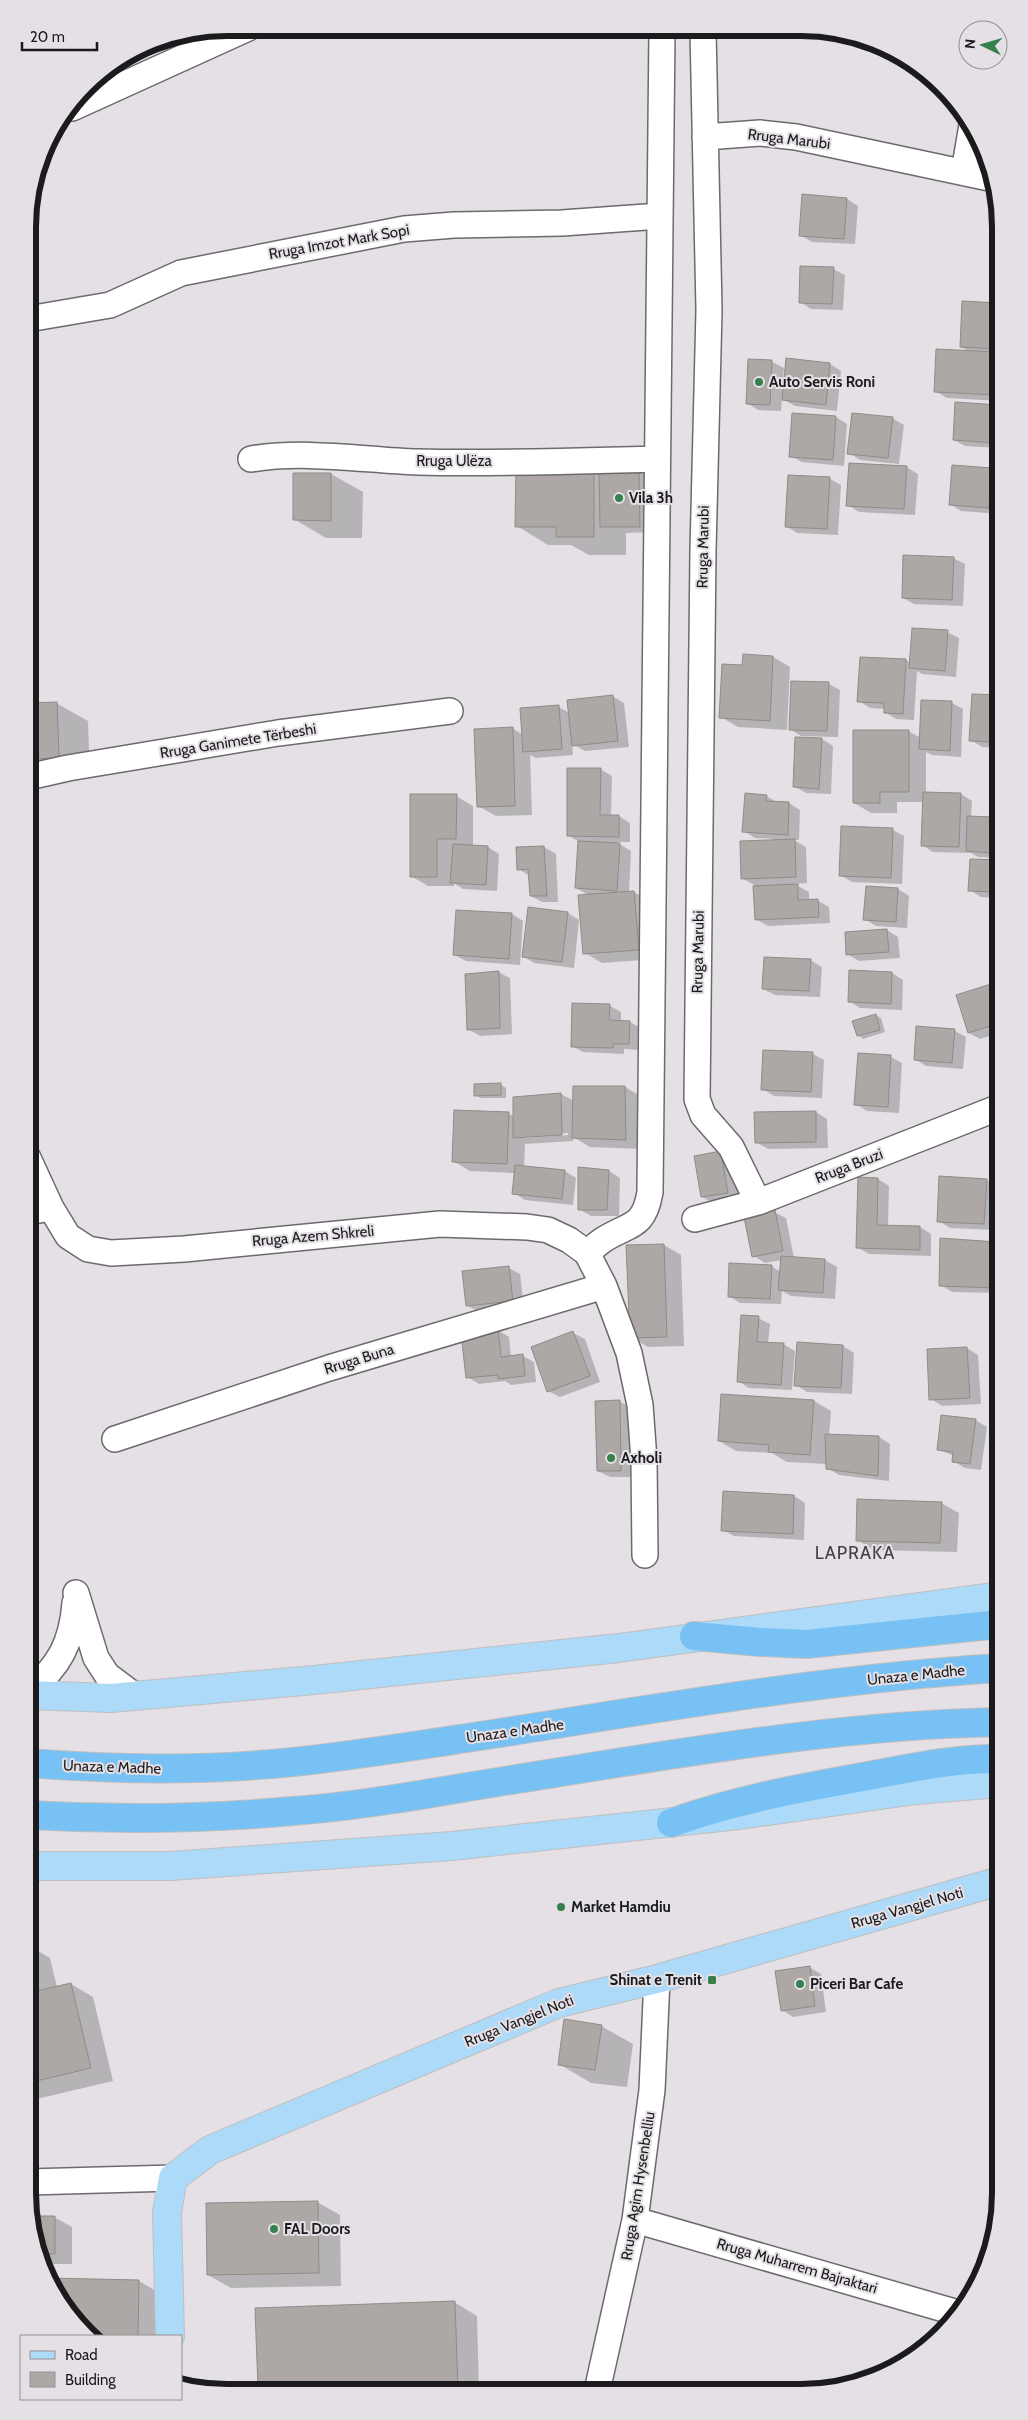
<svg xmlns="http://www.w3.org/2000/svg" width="1028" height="2420" viewBox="0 0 1028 2420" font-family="Cabin,sans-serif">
<rect width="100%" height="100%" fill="#e4e0e5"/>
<path fill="#0003" fill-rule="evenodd" d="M847 199 858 206 855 244 812 242 800 235Z
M833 269 845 275 843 310 811 309 800 302Z
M999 304 1000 305V401L947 398 935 391 970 352 961 347Z
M749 360 772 362 784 368 782 389H785L830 364 841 371 837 411 795 406 782 399 781 411 758 410 747 403Z
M998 406 1000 407V448L965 446 954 440Z
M836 417 847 424 844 466 802 462 790 456Z
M892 418 904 425 899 464 860 460 849 453Z
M906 467 918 474 915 515 859 512 848 505Z
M953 467 992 470 1000 474V514L961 511 950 504Z
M517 469 638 471 650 477 651 532 626 533V555H589L571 545H548L517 526Z
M331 474 363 492 362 538H326L294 519Z
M830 479 841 485 838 535 797 533 786 526Z
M953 558 965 564 963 606 914 604 903 598Z
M947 632 959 638 956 677 922 674 917 671 914 720 896 719 885 712V709L870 708 859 701 906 660 911 663Z
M773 657 790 667 787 730 738 727 721 717 744 667Z
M829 684 840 690 838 737 801 736 790 729Z
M973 695 1000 697V748L982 747 971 740Z
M612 696 624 703 629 747 585 751 572 744 573 755 536 758 530 755 532 815 496 816 478 806 512 728 523 735 558 707 570 713Z
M56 703 88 721 90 776 28 778V704Z
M952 703 963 709 961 757 932 755 926 752V793L961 794 972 801 971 818 993 819 1000 823V858L978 857 971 853 933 852 922 845 924 802H897V813H871L854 803 908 731 921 738Z
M822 739 833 746 831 794 806 793 794 786Z
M600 769 612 776 611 816H619L630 823V842H616L631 851 629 892H634L651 902 656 959 602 963 585 953 590 896 576 888 579 842 568 835Z
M456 796 473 806V847H488L499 854 497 891 463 889 454 883V886H428L411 876Z
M766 796 777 802 789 803 800 810 799 840H794L806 847 807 883 794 884 809 892V900H817L829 907 830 923 768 926 756 919 754 885 742 878 776 839 755 838 744 831Z
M893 830 904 836 902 884 852 882 840 875Z
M544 847 556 854 558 902H542L531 896 530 876 518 869 517 848Z
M972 860 1000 862V898L981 897 970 890Z
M898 889 909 896 907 928 876 926 865 919Z
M529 908 568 913 579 920 574 968 534 963 523 956Z
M512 914 523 921 520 965 466 961 455 955Z
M887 930 898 937 900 958 859 961 847 954Z
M810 960 822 967 820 997 775 995 763 989Z
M850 971 892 973 903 980 902 1010 860 1008 849 1001Z
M498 972 510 978 512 1034 480 1036 468 1029Z
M994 984 1000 988V1033L980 1039 969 1033Z
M610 1006 621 1012V1021L630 1022 641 1028 640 1050 624 1049V1054L583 1052 572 1046Z
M876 1015 881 1018 885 1032 863 1039 858 1035Z
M955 1031 966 1037 963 1069 926 1066 915 1059Z
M813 1054 824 1060 822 1098 774 1096 763 1089Z
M891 1057 902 1063 899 1113 867 1111 856 1104Z
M500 1084 506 1088V1098H481L475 1095Z
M625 1087 642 1097 643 1149 590 1147 573 1137V1141L525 1144 524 1167 565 1171 576 1178 573 1205 525 1200 514 1193 516 1173 470 1171 453 1161 509 1114 515 1117 561 1094 574 1101ZM568 1133V1135L525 1138V1136Z
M816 1112 827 1119 828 1148 768 1149 756 1142Z
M721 1153 732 1159 739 1199 713 1203 702 1197Z
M609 1171 620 1178 619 1216H591L579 1209Z
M878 1179 889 1186 888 1227H920L931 1234V1256L869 1254 857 1247Z
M986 1180 998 1186 996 1230 950 1228 939 1221Z
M774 1212 786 1218 794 1258 825 1260 837 1267 835 1299 791 1296 782 1291 781 1304 740 1303 729 1296 771 1266 781 1272 782 1260 765 1263 754 1256Z
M997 1243 1000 1245V1293L952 1292 941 1285Z
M664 1245 681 1255 684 1346 648 1347 631 1337Z
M509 1268 520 1274 524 1307 479 1312 468 1306Z
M758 1318 770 1324 768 1344H783L795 1351 792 1390 749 1388 738 1381Z
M498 1330 509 1337 511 1357 523 1356 534 1362 536 1382 511 1385 505 1381 479 1384 467 1377Z
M994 1330 1000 1331V1386L992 1381Z
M573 1333 585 1339 600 1382 560 1397 548 1391Z
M843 1346 854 1353 852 1394 807 1392 796 1385Z
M967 1348 978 1355 981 1404 942 1406 931 1399Z
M619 1401 631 1408 632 1477H610L598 1471Z
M814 1401 831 1411 829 1436 879 1437 890 1444 889 1481 839 1475 827 1468V1464L787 1462 772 1453 736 1451 719 1441Z
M975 1420 987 1427 981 1470 965 1468 953 1461 954 1456 938 1449Z
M1000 1448V1523L998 1521 992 1449Z
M724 1493 794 1496 805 1503 804 1540 734 1536 723 1530Z
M941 1503 959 1513 957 1552 874 1550 857 1540Z
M28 1945 50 1958 57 1987 71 1984 93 1997 113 2081 28 2101Z
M809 1967 821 1974 826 2012 793 2017 782 2010Z
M601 2026 633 2044 627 2087 591 2083 559 2064Z
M317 2202 340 2215 341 2286 231 2288 208 2275Z
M31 2217H54L72 2227V2264H42L34 2244Z
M49 2279 139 2281 156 2291 155 2336H89L54 2292Z
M454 2302 477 2316 479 2391 259 2389 256 2309Z"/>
<path fill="#ada8a5" stroke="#8f8b87" d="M802 194 847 198 844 239 799 236Z
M800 266 834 267 832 304 799 303Z
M962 301 999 303 997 349 960 347Z
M936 349 998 352 996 395 934 392Z
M786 358 830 363 826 405 782 400Z
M748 359 772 360 770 405 746 404Z
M955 402 999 405 997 443 953 440Z
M792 413 836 416 833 460 789 457Z
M852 413 893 417 888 458 847 454Z
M849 463 907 466 904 509 846 506Z
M952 465 992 468 989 508 949 505Z
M516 468H594V537H556V527H515Z
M599 470H639L640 527H600Z
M293 473H331V521L293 520Z
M788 475 830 477 827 529 785 527Z
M903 555 954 557 952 600 902 598Z
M912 628 948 630 945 671 909 668Z
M743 654 773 656 770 721 719 718 722 664 742 665Z
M860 657 906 659 903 714 884 713V703L857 702Z
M791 681 829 682 827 731 789 730Z
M972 694 1000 695V742L969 741Z
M613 695 618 741 572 746 567 700Z
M921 700 952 701 950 751 919 749Z
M57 702 59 758 28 759V703Z
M559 705 562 749 523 752 520 708Z
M513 727 515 806 477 807 474 729Z
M853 730H909V792H880V803H853Z
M795 737 822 738 819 789 793 787Z
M567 768H601L600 815H619V837L567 836Z
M923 792 961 793 959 847 921 846Z
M745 793 767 795 766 801 789 802 788 835 742 832Z
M410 794H457L456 839H437V877H410Z
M967 816 994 817 992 853 966 851Z
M841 826 893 828 891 878 839 876Z
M795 839 796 877 741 879 740 841Z
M578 841 620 843 617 891 575 888Z
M453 844 488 846 486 885 450 883Z
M544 846 547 896H530L528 869 517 870 516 847Z
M970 859 1000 860V892L968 891Z
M798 884V900L818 899 819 917 755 920 753 886Z
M866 886 898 888 896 922 863 920Z
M634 891 639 950 583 954 578 895Z
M528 907 568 912 562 962 522 957Z
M456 910 512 913 509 959 453 955Z
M887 929 889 952 846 955 845 932Z
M764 957 811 959 809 991 762 989Z
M849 970 892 972 891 1004 848 1002Z
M499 971 500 1028 467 1030 465 974Z
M994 983 1000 1005V1023L968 1033 956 995Z
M572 1003 610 1004 609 1020 630 1021 629 1044H613V1048L571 1047Z
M876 1014 880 1030 857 1036 852 1021Z
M916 1026 955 1029 952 1063 914 1060Z
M763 1050 813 1052 811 1092 761 1090Z
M858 1053 891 1055 888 1107 854 1105Z
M501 1083V1095L474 1096V1084Z
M573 1086H625L626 1140 572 1138Z
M561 1093 562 1135 513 1138V1097Z
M454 1110 509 1112 507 1164 452 1162Z
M816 1111V1142L755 1143 754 1112Z
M721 1151 728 1193 701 1197 694 1156Z
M515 1165 565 1170 562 1199 512 1194Z
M578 1167 609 1170 607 1210H578Z
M939 1176 987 1179 984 1224 937 1222Z
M858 1177 878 1178 877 1225 920 1226V1250L856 1248Z
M775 1210 783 1251 752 1257 744 1217Z
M940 1238 997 1242 996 1288 939 1286Z
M664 1244 667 1337 630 1338 626 1245Z
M781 1256 825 1259 823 1293 778 1290Z
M729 1263 772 1265 770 1299 728 1297Z
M509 1266 513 1301 466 1306 462 1271Z
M741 1315 759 1316 757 1342 784 1343 781 1385 737 1382Z
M498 1329 501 1357 523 1354 525 1376 498 1379V1375L466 1378 461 1333Z
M993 1329H1000V1383L991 1382Z
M573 1331 590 1376 547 1392 531 1347Z
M797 1342 843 1345 841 1388 794 1386Z
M967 1347 970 1398 929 1400 927 1349Z
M721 1394 814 1400 810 1455 768 1452 769 1445 718 1441Z
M620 1400 621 1471H597L595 1401Z
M941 1415 976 1419 970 1464 952 1462 953 1452 937 1450Z
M825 1434 879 1436 878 1476 826 1469Z
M1000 1447V1522H997L991 1448Z
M723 1491 794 1495 793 1534 721 1531Z
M857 1499 942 1502 940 1543 856 1541Z
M28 1944 39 1990 28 1993Z
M810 1966 815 2006 781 2011 775 1971Z
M71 1983 91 2068 28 2083V1993Z
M564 2019 602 2025 595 2070 558 2065Z
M318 2201 319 2273 207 2275 206 2203Z
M31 2216H55V2254H38L34 2244Z
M48 2278 139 2280 138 2336H89L54 2292Z
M455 2301 458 2390 258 2389 255 2308Z"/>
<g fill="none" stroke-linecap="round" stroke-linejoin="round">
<g stroke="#6d6a6e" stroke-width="28">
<path id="minor" d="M703 30 709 310 703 551 697 1099 703 1115 731 1147 758 1202
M72 108 248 28
M705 137 760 133 796 137 994 179
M964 172 972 125
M28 319 110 305 181 273 404 229 454 225 562 223 660 216
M251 459C305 450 363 460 418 462 497 464 578 461 657 459
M28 777 68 768 278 733 450 711
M28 1158 51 1208 68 1236 88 1249 111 1253 184 1249 440 1224 527 1227 548 1230 569 1240 587 1253 604 1286 629 1353 640 1405 644 1460 645 1555
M28 1212 51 1208
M695 1219 758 1202 1000 1107
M587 1253C592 1249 597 1244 603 1240 629 1223 644 1229 650 1192L662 30
M115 1439 329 1368 604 1286
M76 1593 96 1658 107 1675 135 1696
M28 1692C59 1667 72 1643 75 1603
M28 2182 173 2178
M635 2220 958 2313
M597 2391 635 2220 652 2090 657 1979"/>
</g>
<g stroke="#bfbfbf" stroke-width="30">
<path id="major" d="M28 1695 111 1698 314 1680 619 1648 1000 1596
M28 1866H170L452 1846 739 1815 916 1790 1000 1783
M170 2336 167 2212 173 2178 210 2150 559 2003 657 1979 1000 1881"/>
</g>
<g stroke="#bfbfbf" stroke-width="30">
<path id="highway" d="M694 1636 760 1642 806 1644 1000 1624
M28 1763C116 1770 205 1771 293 1762 360 1755 426 1744 493 1734 661 1708 830 1678 1000 1668
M28 1815C116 1820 205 1819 293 1811 362 1806 430 1793 498 1782 664 1756 831 1725 1000 1722
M671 1823C735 1800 801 1788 868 1776 912 1768 955 1758 1000 1759"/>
</g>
<use href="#minor" stroke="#fff" stroke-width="25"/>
<use href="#major" stroke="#addaf8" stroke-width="28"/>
<use href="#highway" stroke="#77c1f4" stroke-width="28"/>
</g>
<g fill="#36804e" stroke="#e4e0e5" stroke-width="2">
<circle cx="759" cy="382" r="5"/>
<circle cx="619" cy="498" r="5"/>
<circle cx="611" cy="1458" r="5"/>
<circle cx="561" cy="1907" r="5"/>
<rect x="707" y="1975" width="10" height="10" rx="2.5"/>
<circle cx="800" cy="1984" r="5"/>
<circle cx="274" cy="2229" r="5"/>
</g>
<g text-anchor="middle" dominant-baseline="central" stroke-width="4" stroke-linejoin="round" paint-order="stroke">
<g font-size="15" fill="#1b1a1c" stroke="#e4e0e5">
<text transform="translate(789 139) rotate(7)">Rruga Marubi</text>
<text transform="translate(339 242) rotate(-10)">Rruga Imzot Mark Sopi</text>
<text x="454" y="461">Rruga Ulëza</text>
<text transform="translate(703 547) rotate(-89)">Rruga Marubi</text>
<text transform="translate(238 741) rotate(-9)">Rruga Ganimete Tërbeshi</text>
<text transform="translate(698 952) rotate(-89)">Rruga Marubi</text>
<text transform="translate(849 1166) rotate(-21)">Rruga Bruzi</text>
<text transform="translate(313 1236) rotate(-5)">Rruga Azem Shkreli</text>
<text transform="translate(359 1359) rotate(-17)">Rruga Buna</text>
<text transform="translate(916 1675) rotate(-6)">Unaza e Madhe</text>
<text transform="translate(515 1731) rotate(-8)">Unaza e Madhe</text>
<text transform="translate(112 1767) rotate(2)">Unaza e Madhe</text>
<text transform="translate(907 1908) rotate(-16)">Rruga Vangjel Noti</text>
<text transform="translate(519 2021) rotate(-22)">Rruga Vangjel Noti</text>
<text transform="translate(638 2186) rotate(-81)">Rruga Agim Hysenbelliu</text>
<text transform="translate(797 2266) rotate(16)">Rruga Muharrem Bajraktari</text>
</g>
<g font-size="15" font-weight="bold" fill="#1b1a1c" stroke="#e4e0e5" text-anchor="start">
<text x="769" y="382">Auto Servis Roni</text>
<text x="629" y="498">Vila 3h</text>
<text x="621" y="1458">Axholi</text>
<text x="571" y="1907">Market Hamdiu</text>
<text x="702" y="1980" text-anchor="end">Shinat e Trenit</text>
<text x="810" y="1984">Piceri Bar Cafe</text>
<text x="284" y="2229">FAL Doors</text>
</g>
<g font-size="18" letter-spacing="1" fill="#444145" stroke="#e4e0e5">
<text x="855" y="1553">LAPRAKA</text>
</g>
</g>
<path d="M0 0H1028V2420H0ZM227 36H801A191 191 0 0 1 992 227V2193A191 191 0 0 1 801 2384H227A191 191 0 0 1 36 2193V227A191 191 0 0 1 227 36Z" fill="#e4e0e5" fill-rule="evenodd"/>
<path fill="none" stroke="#1b1a1c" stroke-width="6" d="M227 36H801A191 191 0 0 1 992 227V2193A191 191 0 0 1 801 2384H227A191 191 0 0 1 36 2193V227A191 191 0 0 1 227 36Z"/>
<rect x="20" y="2335" width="162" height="65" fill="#e4e0e5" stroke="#949195"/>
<rect x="30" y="2351" width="25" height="8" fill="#addaf8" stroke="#949195"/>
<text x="65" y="2360" font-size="15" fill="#1b1a1c">Road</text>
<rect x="30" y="2372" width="25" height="15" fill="#ada8a5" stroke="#949195"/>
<text x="65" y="2385" font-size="15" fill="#1b1a1c">Building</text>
<g transform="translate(983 45) rotate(275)"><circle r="24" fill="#e4e0e5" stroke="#949195"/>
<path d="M0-4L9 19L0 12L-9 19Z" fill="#36804e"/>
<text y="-8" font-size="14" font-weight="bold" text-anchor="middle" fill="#1b1a1c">N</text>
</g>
<path d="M22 42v8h75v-8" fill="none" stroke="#1b1a1c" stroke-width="2.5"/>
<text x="30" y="42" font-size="15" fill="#1b1a1c" stroke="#e4e0e5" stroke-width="4" paint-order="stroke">20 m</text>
</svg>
